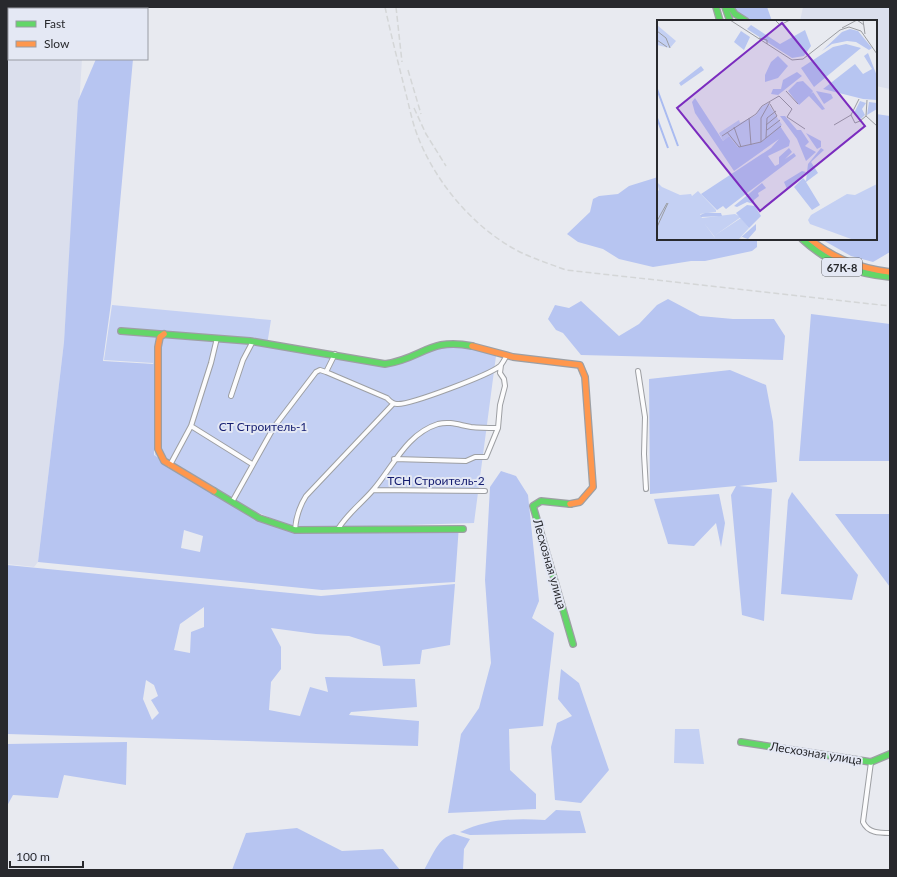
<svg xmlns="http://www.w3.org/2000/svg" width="897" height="877" viewBox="0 0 897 877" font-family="Lato,sans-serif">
<rect width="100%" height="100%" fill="#e8eaf0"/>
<path fill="#dbdfed" d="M7 7H86V9H9V59H82L64 342 38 562 34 567 7 564Z
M803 7H890V89L876 86V21H800Z"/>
<path fill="#c4d0f3" d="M112 305 271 320 267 345 333 355 324 372 386 399 398 406 413 403 439 393 398 404 327 371 335 356 385 365 430 346 450 344 470 346 496 356 474 523 340 527C351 515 364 504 373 491 396 460 411 428 453 423L452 421C428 424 406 441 392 460 385 470 379 482 371 491 359 503 346 513 338 527L293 528 234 502 155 455 153 363 104 360Z
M675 729H699L704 764 674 763Z"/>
<path fill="#b7c5f1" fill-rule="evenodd" d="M732 7H767L772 21H737Z
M96 59H133L111 303 103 361 154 364V455L232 502 295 530H343L459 525 455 582 322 590 38 562 64 342 78 101ZM184 530 203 536 200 552 181 548Z
M876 114 890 116V252L873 262 851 256 821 239H876Z
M658 177V239H757V247L752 251 705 261H691L653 267 619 259 603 249 578 242 567 234 590 212 593 199 599 196 618 194 629 186Z
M668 299 700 316 733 319H774L785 336 783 360 581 355 563 333 556 330 548 319 555 305 569 308 581 301 619 336 639 324 657 305Z
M811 314 890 324V461H799Z
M730 370 766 385 773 422 777 482 739 486 772 489 764 621 742 615 731 495 736 486 650 494 649 379Z
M501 471 516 476 528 495 539 601 532 618 554 633 543 726 509 729 510 770 536 794V809L448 813 461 734 479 708 491 663 485 580 490 487Z
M792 492 858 575 852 600 781 594 788 500Z
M719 494 725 523 721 547 716 523 694 546 668 544 654 499Z
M835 514H890V587Z
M7 565 321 596 455 584 450 645 422 650 420 664 383 666 380 646 349 636 316 634 271 628 281 647V669L271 682 269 710 300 716 310 687 328 692 325 677 415 679 417 707 351 712 349 715 419 721 418 746 7 734ZM204 607V627L191 632 190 653 174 650 180 624ZM146 680 154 685 158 696 151 700 159 713 152 720 143 699Z
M561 669 579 683 609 770 581 803 555 800 551 747 557 723 572 716 558 699Z
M127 742 126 785 64 775 58 798 13 795 7 806V744Z
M556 810 580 811 586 833 470 835 460 832C489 819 514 818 545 820Z
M297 828 342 851 383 849 400 870H232L246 833Z
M454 834 470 839 464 849 463 870H424C432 857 438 837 454 834Z"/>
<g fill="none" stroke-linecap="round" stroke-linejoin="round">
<g stroke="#9d9fa3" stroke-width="6">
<path id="street" d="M638 371 645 417 644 454 646 489
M326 372 335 354
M231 396 243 360 253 341
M191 426 252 464
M394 459 466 461 475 457H486L498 428 500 405 505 386 504 379 500 373 501 365
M170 465 191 426 211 363 217 338
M373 490 485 491
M232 502 274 427 316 372 320 370 326 372 387 398C390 401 392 404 397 404 410 405 489 375 500 366 503 363 505 358 507 355
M338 529C348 513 361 504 373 490 393 467 406 434 438 424 450 421 459 425 471 427 480 428 489 428 498 428
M295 530C296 516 299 507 306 496L393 404
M871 762 863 822C868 833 879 833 890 833"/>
</g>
<g stroke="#9d9fa3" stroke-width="8">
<path id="fast" d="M716 7 720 21
M725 7 730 21
M730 7 735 14 746 21
M802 239C828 263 855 274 890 277
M121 331 250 341 385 364C422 359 429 337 472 346
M214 491 259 518 295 530 463 529
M570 504 541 501 533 506 573 644
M741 742 871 762 890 754"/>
</g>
<g stroke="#9d9fa3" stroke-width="8">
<path id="slow" d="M810 239C834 259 859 268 890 272
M164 334 160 337 158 347V449L164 461 214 491
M472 346 513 357 580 365 585 377 593 487 580 502 570 504"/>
</g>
<use href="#street" stroke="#fcfcfd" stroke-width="4"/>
<use href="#fast" stroke="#63d668" stroke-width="5.5"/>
<use href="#slow" stroke="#ff974d" stroke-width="5.5"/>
<path stroke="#d4d6d7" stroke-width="1.5" stroke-dasharray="6 3" stroke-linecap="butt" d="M385 7C391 35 398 62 405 90 409 105 412 122 418 137 436 183 474 228 518 251 534 259 550 264 566 270L890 306
M396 7 402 62
M408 70 421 114
M414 108 426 134 446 166"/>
</g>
<g text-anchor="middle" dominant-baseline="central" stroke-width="4" stroke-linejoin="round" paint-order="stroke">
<rect fill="#e4e8f4" stroke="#606269" stroke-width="1" x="822" y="258" width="40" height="18" rx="3"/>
<g font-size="11" font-weight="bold" fill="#28292d">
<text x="842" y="267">67К-8</text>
</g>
<g font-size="12" fill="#131b6f" stroke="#e4e8f4">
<text x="263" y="426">СТ Строитель-1</text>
<text x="436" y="480">ТСН Строитель-2</text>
</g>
<g font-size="12" fill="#28292d" stroke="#e4e8f4">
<text transform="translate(550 564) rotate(74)">Лесхозная улица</text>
<text transform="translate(816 753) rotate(9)">Лесхозная улица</text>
</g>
</g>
<g transform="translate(657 20)">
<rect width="220" height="220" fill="#e8eaf0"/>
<path d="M0 5 19 21 13 28 0 25ZM111 83 125 105 104 122 81 127 72 116 66 121 62 113 82 100 83 103 99 95 103 88ZM0 162 5 167 23 175 34 174 35 176 41 171 59 190V192L43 194 45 198 78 194 84 197 57 216 47 203 58 218 57 216 84 198 92 208 81 220H0V172L2 170ZM220 164V220H197L153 204 151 200 154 195 190 174 198 175Z" fill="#c4d0f3"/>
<path d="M94 5 123 24 148 10 154 26 147 36 135 38 90 9ZM193 9 201 11 215 28 212 30 199 22 190 21 175 24 165 31 185 12ZM84 11 93 17 87 30 77 22ZM189 24 204 28 157 67 144 48 176 27ZM211 33 220 56V80L206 79 166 69 198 44 206 54 215 49 207 36ZM121 36 131 46 121 58 108 62V55L114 42ZM44 46 47 50 24 66 22 63ZM140 52 145 56 121 75 114 74 116 69H124L126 60ZM146 61 156 71 154 74 156 72 168 89 165 90 152 76 142 85 131 71 140 62ZM159 71 174 74 176 78 167 84ZM38 78 66 121 72 116 81 127 104 122 123 106 133 121 132 126 111 136 118 146 122 144V137L132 128 135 132 128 139 137 133 139 136 69 189 66 186 60 190 44 174 114 128 122 119 77 151 38 93 35 82ZM203 81 209 83 205 89 208 95 204 99 197 93ZM212 82 220 83V89L210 95ZM123 96H128L140 110H144L152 122 148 126 159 132 149 141 140 119ZM149 113 164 121V127L160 129ZM164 128 167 130 154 142 161 153 149 162 163 185 155 190 137 167 146 158 149 161 151 144ZM145 151 149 152 130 169 127 162ZM105 163 109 168 101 173 102 176 97 180V184L90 182 80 187 77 186ZM90 185 98 186 104 196 92 208 79 193ZM48 193H64L65 196 44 197 43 195ZM99 204V210L91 219 85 217 81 220Z" fill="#b7c5f1"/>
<path fill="none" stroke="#a9bbf1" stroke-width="2" d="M0 69 21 126M0 98 11 128"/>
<path fill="none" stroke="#9b9da2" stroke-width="1" d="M73 0 135 40 146 39 183 10 192 7 204 11 220 34M206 0 208 14M119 1 123 5 133 0M185 8 200 0 207 5M0 11 9 18 13 28M102 18 110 20V24M0 20 10 27M129 71 141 84M194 95 198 103 203 101 209 96 210 80M209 96 220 106M92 98 94 125M109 105 120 96 113 84M177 105 194 95 202 79M77 107 84 127M110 110 123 100M70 112 82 127 104 122 124 106M65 116 99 94 105 86 122 76 135 89 130 97 148 109M109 118 110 98 119 91M104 122V98L113 82M0 201 10 183M0 207 11 183"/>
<path fill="#7b2cbf" fill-opacity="0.15" stroke="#7b2cbf" stroke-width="2" d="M125 3 208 106 103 191 20 88Z"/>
<rect width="220" height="220" fill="none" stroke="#28292d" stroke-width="2"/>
</g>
<rect width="897" height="877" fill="none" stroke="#28292d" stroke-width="16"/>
<rect x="8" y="8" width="140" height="52" fill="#e4e8f4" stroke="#999ca4"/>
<rect x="16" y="21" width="20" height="6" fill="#63d668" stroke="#999ca4"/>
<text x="44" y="28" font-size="12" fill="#28292d">Fast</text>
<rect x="16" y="41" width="20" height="6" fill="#ff974d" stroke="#999ca4"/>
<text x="44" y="48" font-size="12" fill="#28292d">Slow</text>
<path d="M10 861v6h73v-6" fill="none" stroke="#28292d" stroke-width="2"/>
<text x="16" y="861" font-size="12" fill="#28292d" stroke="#e4e8f4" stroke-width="3" paint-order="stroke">100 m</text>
</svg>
